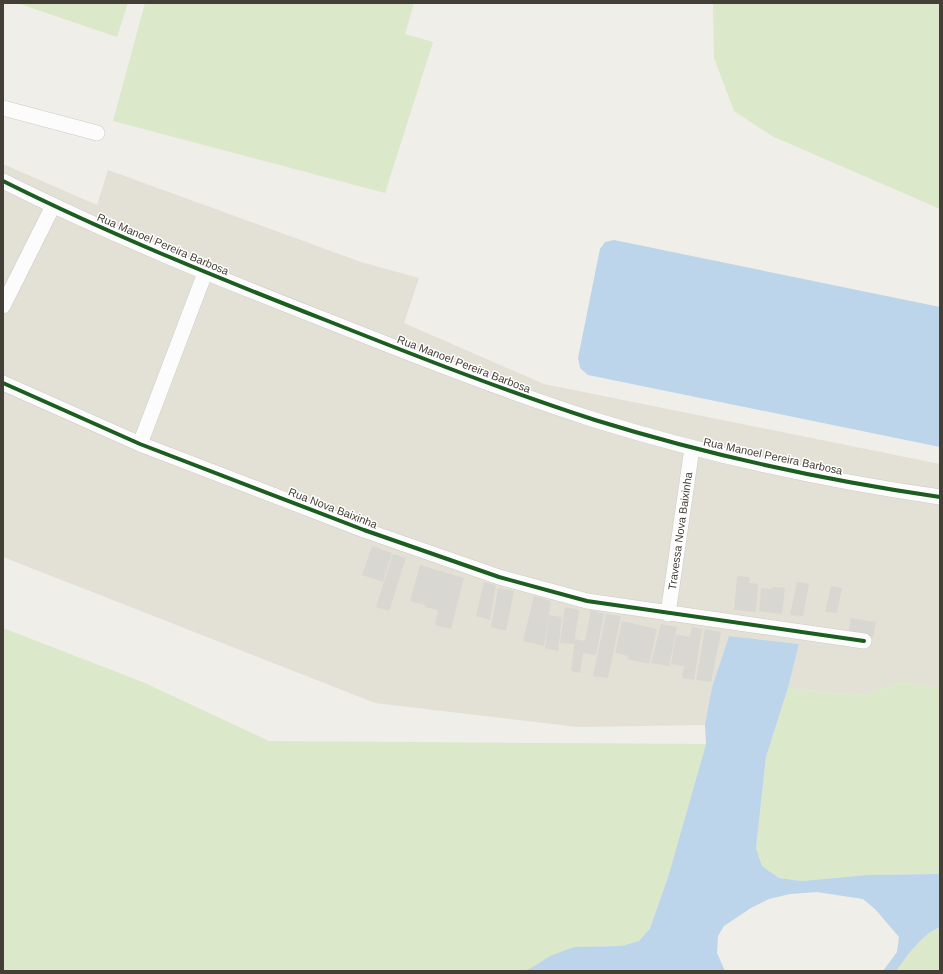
<svg xmlns="http://www.w3.org/2000/svg" width="943" height="974" viewBox="0 0 943 974" font-family="Arial,sans-serif">
<rect width="100%" height="100%" fill="#efeee9"/>
<path fill="#e3e0d6" d="M3 164 97 205 108 170 361 262 419 278 404 323 544 384 940 464V689L903 682 862 695 788 688 799 644 729 636 712 687 705 725 578 727 375 703 3 557Z"/>
<path fill="#dbe8ca" d="M17 3H128L117 37Z
M145 3H414L405 34 433 42 385 193 113 121Z
M713 3H940V209L772 136 734 111 714 58Z
M3 628 145 683 269 741 706 744 668 877 650 927 639 941 621 946H600L550 956 531 968 524 971H3Z
M903 682 940 689V874L867 875 802 881 779 878 762 866 756 848 766 757 788 688 862 695Z
M940 927V971H896C908 955 921 935 940 927Z"/>
<path fill="#bcd5ea" d="M614 240 940 307V447L588 375 580 368 578 358 600 249 605 242Z
M729 636 799 644 788 688 766 757 756 848 762 866 779 878 802 881 867 875 940 874V927C921 935 908 955 896 971H883L897 952 899 937 875 909 863 899 817 892 790 894 769 899 751 908 724 926 718 936 717 953 725 971H524L531 968 550 956 574 947 621 946 639 941 650 928 668 877 706 744 705 725 712 687Z"/>
<path fill="#d9d7d1" d="M372 546 392 553 383 582 362 575Z
M393 554 406 558 389 611 376 607Z
M420 565 464 578 451 629 435 625 438 610 425 607 427 598 425 605 410 601Z
M737 576 750 577 749 583 758 584 756 612 734 610Z
M484 582 496 585 490 620 476 616Z
M797 582 809 584 803 616 790 615Z
M831 586 842 588 837 613 825 612Z
M772 587 785 588 782 614 759 611 761 588 772 589Z
M498 588 514 591 506 631 491 627Z
M534 596 551 601 544 646 523 641Z
M565 607 579 610 574 644 560 643Z
M591 610 604 614 596 655 583 653 580 673 571 671 575 639 585 641Z
M606 614 621 616 608 678 593 676Z
M549 615 562 617 558 651 545 648Z
M851 618 876 622 873 638 848 633Z
M622 621 657 629 649 664 627 659 628 656 615 653Z
M661 624 677 627 669 666 651 663Z
M692 627 702 629 694 680 682 678 684 666 671 664 676 634 690 637Z
M705 629 721 632 711 682 696 680Z"/>
<g fill="none" stroke-linecap="round" stroke-linejoin="round">
<g stroke="#cdcbc6" stroke-width="16">
<path id="street" d="M3 108 97 133
M3 181C109 234 218 278 328 321 416 356 505 391 595 420 708 455 823 480 940 497
M3 306 53 206
M3 383 140 444 364 530 499 577 587 601 864 641
M140 444 205 273
M668 614 692 448"/>
</g>
<use href="#street" stroke="#fdfcfc" stroke-width="15"/>
<g stroke="#fff" stroke-width="6">
<path id="cycleway" d="M3 181C109 234 218 278 328 321 416 356 505 391 595 420 708 455 823 480 940 497
M3 383 140 444 364 530 499 577 587 601 864 641"/>
</g>
<use href="#cycleway" stroke="#1b5e20" stroke-width="4"/>
</g>
<g text-anchor="middle" dominant-baseline="central" stroke-width="3" stroke-linejoin="round" paint-order="stroke">
<g font-size="11" fill="#443f36" stroke="#fff">
<text transform="translate(163 244) rotate(23)">Rua Manoel Pereira Barbosa</text>
<text transform="translate(464 364) rotate(21)">Rua Manoel Pereira Barbosa</text>
<text transform="translate(773 456) rotate(12)">Rua Manoel Pereira Barbosa</text>
<text transform="translate(333 508) rotate(21)">Rua Nova Baixinha</text>
<text transform="translate(680 531) rotate(-82)">Travessa Nova Baixinha</text>
</g>
</g>
<rect width="943" height="974" fill="none" stroke="#443f36" stroke-width="8"/>
</svg>
